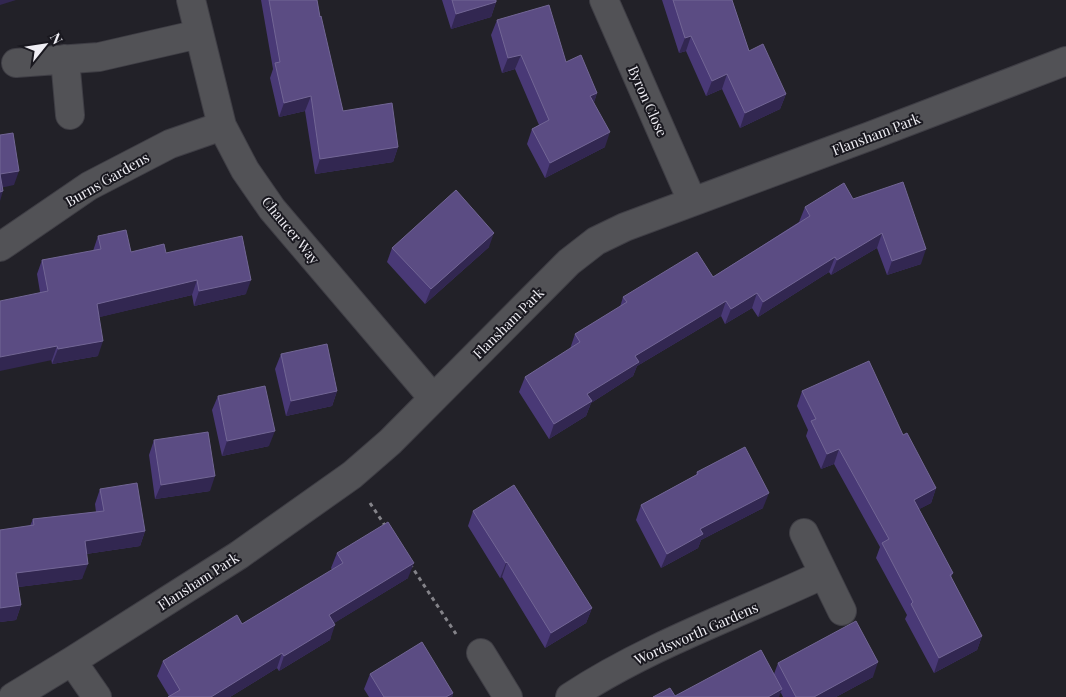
<svg xmlns="http://www.w3.org/2000/svg" width="1066" height="697" viewBox="0 0 1066 697" font-family="'Playfair Display',serif">
<rect width="100%" height="100%" fill="#222128"/>
<g fill="none" stroke-linecap="round" stroke-linejoin="round">
<g stroke="#3f3e45" stroke-width="30">
<path id="minor" d="M191 0 222 126 245 170 272 209 433 398
M604 0 692 201
M65 59 70 115
M16 63 99 57 199 34
M0 247 89 186 170 144 222 126
M804 533 842 611
M481 653 508 697
M72 661 97 697
M13 697 72 661 239 555 352 475 390 442 569 262 596 241 625 227 870 136 1066 61
M570 697C649 645 739 614 824 574"/>
</g>
<path stroke="#848389" stroke-width="3" stroke-dasharray="4 4" stroke-linecap="butt" d="M370 503 386 527
M410 564 456 634"/>
<use href="#minor" stroke="#525256" stroke-width="28"/>
</g>
<path fill="#493976" d="M261 0H317L320 17 343 111 398 147 393 162 315 174 305 111 279 117 270 78 273 69Z
M442 0H496V2L491 17 451 29Z
M662 0H732L749 51 786 94 780 109 740 128 722 89 706 96 686 51 679 53Z
M497 20 566 62 597 93 594 102 605 147 545 178 527 144 532 129 539 125 515 69 502 73 491 35Z
M853 199 921 264 887 275 877 248 831 275 829 272 758 317 752 308 725 324 721 316 637 366 633 376 591 403 586 416 549 439 519 392 525 377 570 349 575 334 620 307 623 297 713 277 799 222 805 207Z
M98 236 131 252 166 253 246 294 194 306 192 295 99 317 98 356 52 364 37 274 42 260 93 251Z
M489 247 425 304 387 262 392 248Z
M281 354 337 391 332 406 286 416 275 369Z
M802 391 903 435 936 488 931 503 919 509 953 573 951 577 982 636 977 650 934 673 905 619 907 615 876 558 880 547 834 464 821 469 806 436 808 430 797 406Z
M218 396 269 446 222 456 212 410Z
M154 440 210 491 155 499 149 455Z
M697 472 763 508 701 540 698 548 661 568 636 520 641 505 696 475Z
M100 489 145 531 140 546 86 554 82 579 18 587 21 605 16 620 0 622V530L30 526 33 519 96 512 95 504Z
M473 511 592 608 586 623 545 648 502 577 500 578 468 526Z
M337 553 408 578 334 623 330 640 279 671 277 668 230 697H168L169 696 157 676 163 661 242 624 332 570 331 568Z
M778 663 873 677 836 697H783L781 693 675 696 774 674Z
M370 674 453 693 452 697H369L364 689Z"/>
<path fill="#322751" d="M0 0H16L0 5Z
M496 2 491 17 451 29 456 14Z
M691 36 686 51 679 53 685 38Z
M521 55 515 69 502 73 508 58Z
M727 74 722 89 706 96 712 81Z
M597 93 592 108 590 96Z
M786 94 780 109 740 128 745 113Z
M311 96 305 111 279 117 284 103Z
M610 132 605 147 545 178 550 163Z
M398 147 393 162 315 174 320 159Z
M19 171 14 185 0 188V174Z
M3 191 0 201V192Z
M494 233 489 247 425 304 431 289Z
M882 233 877 248 831 275 837 260Z
M926 249 921 264 887 275 892 261Z
M835 257 829 272 758 317 763 302Z
M197 280 192 295 92 319 97 304Z
M251 280 246 294 194 306 199 291Z
M757 293 752 308 725 324 731 309Z
M726 301 721 316 637 366 633 376 591 403 586 416 549 439 554 424 587 394 635 356Z
M103 341 98 356 52 364 58 349Z
M57 346 52 360 0 371V357Z
M337 391 332 406 286 416 291 401Z
M275 431 269 446 222 456 227 441Z
M839 449 834 464 821 469 827 454Z
M215 476 210 491 155 499 161 485Z
M936 488 931 503 908 515 914 500Z
M769 493 763 508 701 540 698 548 661 568 667 554 700 529Z
M145 531 140 546 79 555 85 541Z
M507 562 502 577 500 578 506 563Z
M414 563 408 578 323 630 329 615Z
M88 564 82 579 11 588 16 573Z
M21 605 16 620 0 622V608Z
M592 608 586 623 545 648 551 633Z
M335 625 330 640 279 671 284 656Z
M982 636 977 650 934 673 939 658Z
M282 653 277 668 230 697H211Z
M878 662 873 677 836 697H814Z
M782 689 779 697H768Z
M453 693 452 697H446Z"/>
<path fill="#5b4c83" stroke="#726695" d="M269 0H317L320 17 321 16 343 111 392 103 398 147 320 159 311 96 284 103 275 63 280 62Z
M452 0H496V2L456 14Z
M673 0H732L749 51 763 44 786 94 745 113 727 74 712 81 691 36 685 38Z
M549 5 566 62 581 55 597 93 590 96 610 132 550 163 532 129 549 120 521 55 508 58 497 20Z
M13 133 19 171 0 174 3 191 0 192V135Z
M903 182 926 249 892 261 882 233 837 260 835 257 763 302 757 293 731 309 726 301 635 356 639 362 587 394 592 401 554 424 525 377 580 342 575 334 627 302 623 297 697 252 713 277 810 216 805 207 844 183 853 199Z
M456 190 494 233 431 289 392 248Z
M126 230 131 252 164 244 166 253 242 236 251 280 199 291 197 280 97 304 103 341 58 349 57 346 0 357V301L48 291 42 260 101 249 98 236Z
M327 344 337 391 291 401 281 354Z
M869 361 903 435 907 433 936 488 914 500 953 573 950 575 982 636 939 658 911 604 913 602 882 543 889 539 839 449 827 454 811 421 816 419 802 391Z
M265 386 275 431 227 441 218 396Z
M208 432 215 476 161 485 154 440Z
M745 447 769 493 700 529 703 534 667 554 641 505 698 474 697 472Z
M137 483 145 531 85 541 88 564 16 573 21 605 0 608V530L34 525 33 519 104 511 100 489Z
M514 485 592 608 551 633 507 562 506 563 473 511Z
M388 522 414 563 329 615 335 625 284 656 282 653 211 697H168L180 690 163 661 237 615 242 624 343 563 337 553Z
M856 621 878 662 814 697H796L778 663Z
M422 642 453 693 446 697H384L370 674Z
M761 650 782 689 768 697H653L670 688 675 696Z"/>
<g text-anchor="middle" dominant-baseline="central" stroke-width="4" stroke-linejoin="round" paint-order="stroke">
<g font-size="14" fill="#efeef4" stroke="#19181f">
<text transform="translate(648 101) rotate(66)">Byron Close</text>
<text transform="translate(876 134) rotate(-21)">Flansham Park</text>
<text transform="translate(107 179) rotate(-30)">Burns Gardens</text>
<text transform="translate(291 230) rotate(51)">Chaucer Way</text>
<text transform="translate(508 323) rotate(-45)">Flansham Park</text>
<text transform="translate(198 581) rotate(-33)">Flansham Park</text>
<text transform="translate(696 633) rotate(-24)">Wordsworth Gardens</text>
</g>
</g>
<g transform="translate(45 45) rotate(60)" stroke="#19181f" stroke-width="4" paint-order="stroke">
<path d="M0-4L9 19L0 12L-9 19Z" fill="#efeef4"/>
<text y="-8" font-size="14" font-weight="bold" text-anchor="middle" fill="#efeef4">N</text>
</g>
</svg>
